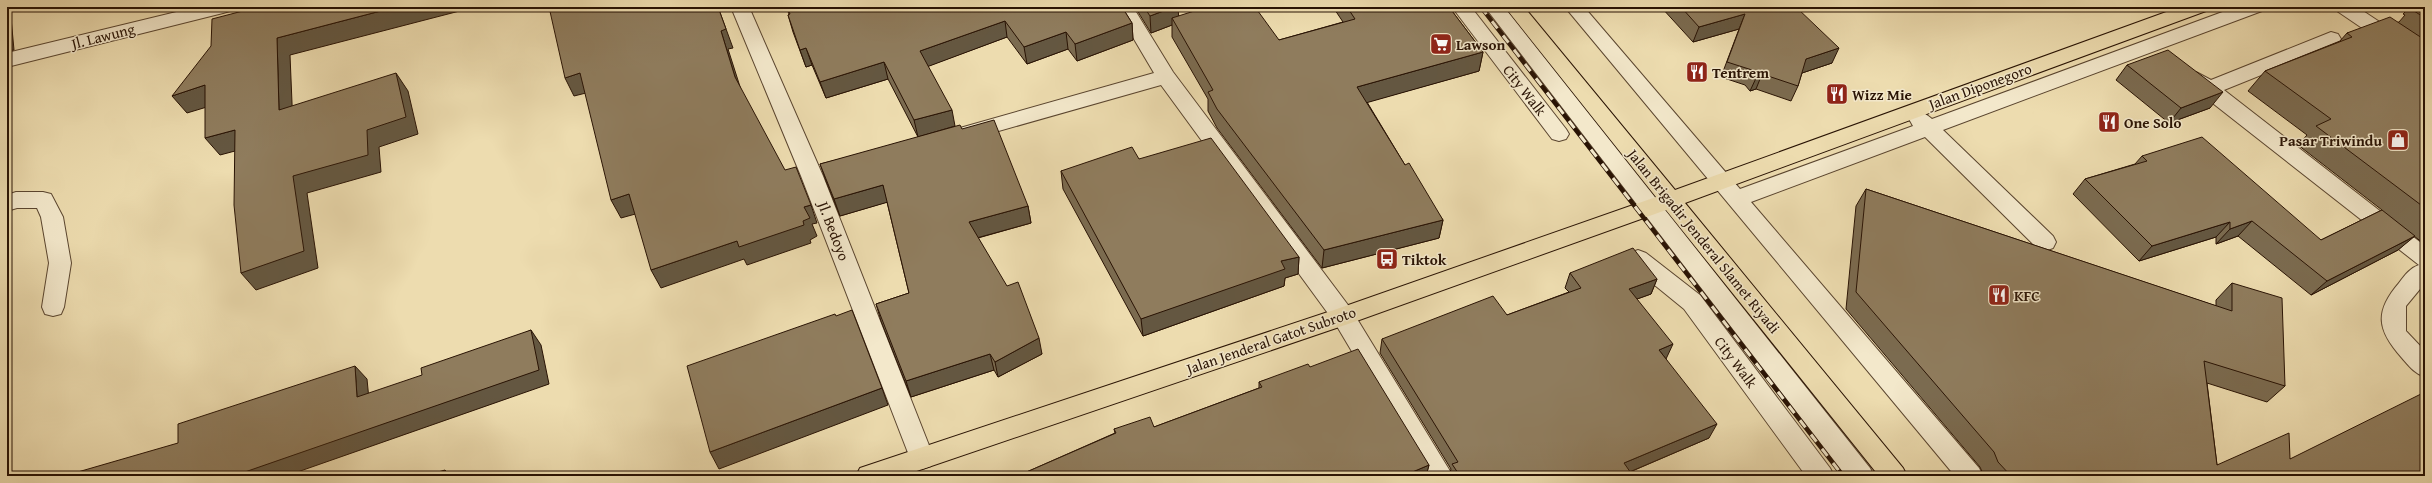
<svg xmlns="http://www.w3.org/2000/svg" width="2432" height="483" viewBox="0 0 2432 483" font-family="'Gentium Book Plus',serif">
<rect width="100%" height="100%" fill="#eddcaf"/>
<filter id="stains"><feTurbulence type="fractalNoise" baseFrequency=".005" numOctaves="4"/><feColorMatrix values="0 0 0 0 .2 0 0 0 0 .09 0 0 0 0 .02 0 0 0 .5 -.17"/></filter>
<radialGradient id="worn" r=".72"><stop offset=".6" stop-color="#630" stop-opacity="0"/><stop offset="1" stop-color="#630" stop-opacity=".3"/></radialGradient>
<g fill="none" stroke-linecap="round" stroke-linejoin="round">
<g stroke="#5a452f" stroke-width="2">
<path id="minor" d="M197 7H232L230 11 223 13 7 67V53Z
M731 7H749L823 176 934 458 931 466 922 469 913 466 910 458 801 176Z
M1115 7H1133L1173 72 1351 309 1453 476H1426L1335 323 1161 85 967 140 960 138 957 133 960 128 1154 73Z
M1452 7H1471L1566 129 1569 134 1566 139 1559 141 1552 139Z
M1485 7H1504L1870 468 1874 476H1846Z
M1565 7H1584L1740 189 1913 126 1909 119 1912 114C1921 111 1925 113 1932 119L2236 7H2264L2262 11 1943 130 2053 236 2056 242 2053 248 2045 251 2037 248 1925 137 1751 202 1979 468 1983 476H1955Z
M2335 7H2357L2425 52V68L2418 66 2337 11Z
M2331 32 2338 34 2341 39 2338 44 2224 90 2425 246V283L2406 306V331L2425 351V377C2414 373 2409 366 2402 358 2377 330 2374 312 2399 283 2405 275 2410 268 2419 265L2201 94 2186 79 2189 74 2196 72 2211 80Z
M16 192H43L51 194 63 217 71 263 64 307 61 314 53 316 45 314 42 307 49 263 41 217 37 208H17L7 211V195Z
M1638 250 1646 253 1700 295 1830 468 1834 476H1806L1684 309 1630 265 1627 259 1630 253Z"/>
</g>
<g stroke="#291304" stroke-width="2">
<path id="major" d="M1505 7H1524L1675 190 2180 7H2208L2206 11 1685 203 1903 468 1907 476H1879L1666 210 1351 323 902 476H856L860 468 1337 309 1656 197Z"/>
</g>
<use href="#minor" fill="#f3e8cb" fill-rule="evenodd"/>
<use href="#major" fill="#eddcaf" fill-rule="evenodd"/>
<g stroke="#291304" stroke-width="4.5">
<path id="rail" d="M1481 7 1843 476"/>
</g>
<use href="#rail" stroke="#f3e8cb" stroke-width="3" stroke-dasharray="9" stroke-linecap="butt"/>
</g>
<path fill="#7b6b50" stroke="#291304" d="M786 7H1122L1132 23 1133 40 1077 61 1068 49 1027 64 1007 37 928 66 918 137 888 79 826 98 812 65 806 67 793 32 788 15 789 14Z
M1135 7H1178V16L1279 40 1343 22 1333 7H1449L1483 52 1479 71 1367 102 1405 165 1443 220 1439 238 1322 268 1217 128 1208 111V99L1172 37V25L1151 33Z
M1661 7H1796L1832 63 1802 73 1798 86 1791 101 1756 89 1750 91 1745 85 1721 77 1739 29 1693 42Z
M2410 7H2425V242L2423 243 2414 236 2398 250 2311 295 2238 236 2216 244V237L2139 261 2073 194 2085 179 2135 164 2142 156 2321 240 2382 210 2298 145 2307 135 2248 91 2265 71 2340 41 2347 33 2399 22 2405 15 2403 14Z
M2127 65 2210 108 2169 123 2116 80Z
M962 129 1028 206 1031 223 978 238 1042 354 998 377 994 370 911 397 881 321 876 304 909 293 887 202 840 216 826 181 820 164Z
M1139 159 1299 257 1298 274 1285 278 1284 286 1143 336 1063 189 1061 171Z
M1866 189 2216 306V300L2232 283 2285 386 2267 402 2207 383 2217 465 2290 459 2425 476H1984L1980 467 1846 309 1856 206Z
M1570 273 1657 279 1651 294 1637 299 1666 359 1709 438 1630 472 1633 476H1449L1451 469 1380 353 1382 339 1507 315 1569 292 1565 288Z
M1310 367 1429 465 1426 476H1023L1022 474 1115 433 1114 429 1154 427 1259 388V382Z"/>
<path fill="#645741" stroke="#291304" d="M7 7H10L14 50 7 51Z
M396 7H475L290 55 293 127 279 110 277 38Z
M718 7 733 48 728 49 743 96 735 77 721 31Z
M1174 7H1178L1179 22 1172 18V25L1151 33 1150 16Z
M1745 14 1739 29 1693 42 1699 27Z
M1005 21 1007 37 924 68 920 51Z
M1132 23 1133 40 1077 61 1075 44Z
M1066 32 1068 49 1027 64 1024 47Z
M806 48 812 65 806 67 800 50Z
M1839 48 1832 63 1799 74 1806 59Z
M1483 52 1479 71 1355 106 1357 87Z
M884 62 888 79 826 98 820 82Z
M396 73 408 91 418 134 379 147 381 172 307 193 318 268 256 290 241 273 293 176 367 130Z
M580 73 590 92 574 96 565 78Z
M1762 74 1756 89 1750 91 1757 76Z
M205 85 220 103 187 113 172 96Z
M2223 92 2210 108 2169 123 2181 108Z
M952 110 955 126 918 137 914 120Z
M235 130 250 147 220 155 205 138Z
M883 185 888 202 840 216 834 199Z
M629 194 639 213 621 218 611 200Z
M811 205 817 223 812 224 817 236 810 240 811 243 747 265 744 259 661 288 651 270 737 241 803 221 804 207Z
M1028 206 1031 223 973 239 969 222Z
M1443 220 1439 238 1322 268 1324 250Z
M2252 221 2238 236 2216 244 2230 229Z
M2230 222 2216 237 2139 261 2152 246Z
M2415 236 2398 250 2311 295 2327 281Z
M1299 257 1298 274 1285 278 1284 286 1143 336 1141 319 1281 261Z
M1657 279 1651 294 1623 304 1629 289Z
M531 330 541 345 549 384 286 476H242V473Z
M1039 338 1042 354 998 377 995 362Z
M1673 344 1666 359 1659 350Z
M990 354 994 370 911 397 906 381Z
M355 366 367 379 370 410 357 397Z
M882 388 888 405 719 469 710 452Z
M1717 424 1709 438 1620 476 1624 463Z
M1429 465 1426 476H1403Z
M445 470 450 476H445Z"/>
<path fill="#8f7c5d" stroke="#291304" d="M258 7H396L277 38 279 110 396 73 406 117 367 130 368 155 293 176 304 251 241 273 234 205 235 130 205 138V85L172 96 211 46 212 19Z
M549 7H718L726 29 721 31 735 77 785 170 796 167 811 205 804 207 810 218 803 221 804 225 739 247 737 241 651 270 629 194 611 200 580 73 565 78Z
M787 7H1122L1132 23 1075 44 1066 32 1024 47 1005 21 920 51 952 110 914 120 884 62 820 82 806 48 800 50 788 15 790 14Z
M1144 7H1174L1150 16Z
M1207 7H1255L1279 40 1355 19 1347 7H1449L1483 52 1357 87 1405 165 1409 163 1443 220 1324 250 1217 109 1208 92 1213 90 1172 18Z
M1681 7H1796L1839 48 1806 59 1798 86 1762 74 1757 76 1752 70 1727 62 1745 14 1699 27Z
M2416 7H2425V18L2411 9Z
M2390 17 2425 40V208L2316 126 2331 119 2265 71 2352 37 2347 33Z
M2168 50 2223 92 2181 108 2127 65Z
M994 120 1028 206 969 222 1007 286 1018 282 1039 338 995 362 990 354 906 381 876 304 909 293 883 185 834 199 820 164 960 125 962 129Z
M2202 137 2321 240 2382 210 2415 236 2327 281 2252 221 2230 229V222L2152 246 2085 179 2147 161 2142 156Z
M1211 138 1299 257 1281 261 1285 269 1141 319 1061 171 1132 147 1139 159Z
M1866 189 2232 311V283L2282 298 2285 386 2204 361 2217 465 2289 433 2290 459 2425 392V476H2011L1998 462 1994 452 1856 292Z
M1633 248 1657 279 1629 289 1673 344 1659 350 1717 424 1624 463 1633 476H1460L1452 464 1458 462 1382 339 1493 296 1507 315 1581 288 1570 273Z
M852 310 882 388 710 452 687 366 835 314 836 316Z
M531 330 539 370 242 473V476H64L178 443V424L355 366 357 397 422 375 421 368Z
M1358 349 1429 465 1403 476H1023L1022 474 1116 433 1114 429 1150 417 1154 427 1262 387 1259 382 1308 364 1310 367Z
M445 470V476H424Z
M609 472 610 476H598Z"/>
<defs>
<g id="supermarket-square" transform="scale(1.15)"><rect x="-9" y="-9" width="18" height="18" rx="4" fill="#8f2418" stroke="#f3e8cb"/><path d="M-6-5.5h2.5l.6 2H6L4.5 2H-2.5L-4.4-4H-6ZM-1.5 3.2a1.3 1.3 0 1 0 .1 0ZM3 3.2a1.3 1.3 0 1 0 .1 0Z" fill="#fff"/></g>
<g id="restaurant-square" transform="scale(1.15)"><rect x="-9" y="-9" width="18" height="18" rx="4" fill="#8f2418" stroke="#f3e8cb"/><path d="M-5-6h1v4h1v-4h1v4h1v-4h1v5L-1.5 .5V6h-2V.5L-5-1ZM5-6V6H3V1.5H1.5Q1.5-4 5-6Z" fill="#fff"/></g>
<g id="shop-square" transform="scale(1.15)"><rect x="-9" y="-9" width="18" height="18" rx="4" fill="#8f2418" stroke="#f3e8cb"/><path d="M-5-2.5h2.3a2.7 3.5 0 0 1 5.4 0H5L5.5 6h-11ZM-1.5-2.5h3a1.5 2.3 0 0 0-3 0Z" fill="#fff"/></g>
<g id="bus-square" transform="scale(1.15)"><rect x="-9" y="-9" width="18" height="18" rx="4" fill="#8f2418" stroke="#f3e8cb"/><path d="M-5-6H5V4H4V6H2V4H-2V6H-4V4H-5ZM-3.5-4V0h7V-4ZM-3.5 1.2v1.5H-2V1.2ZM2 1.2v1.5H3.5V1.2Z" fill="#fff"/></g>
</defs>
<g fill-rule="evenodd">
<use href="#supermarket-square" x="1441" y="44"/>
<use href="#restaurant-square" x="1697" y="72"/>
<use href="#restaurant-square" x="1837" y="94"/>
<use href="#restaurant-square" x="2109" y="122"/>
<use href="#shop-square" x="2398" y="140"/>
<use href="#bus-square" x="1387" y="259"/>
<use href="#restaurant-square" x="1999" y="295"/>
</g>
<g text-anchor="middle" dominant-baseline="central" stroke-width="3" stroke-linejoin="round" paint-order="stroke">
<g font-size="15" fill="#291304" stroke="#f3e8cb">
<text transform="translate(103 36) rotate(-14)">Jl. Lawung</text>
<text transform="translate(1980 86) rotate(-20)">Jalan Diponegoro</text>
<text transform="translate(1525 90) rotate(52)">City Walk</text>
<text transform="translate(834 231) rotate(69)">Jl. Bedoyo</text>
<text transform="translate(1704 241) rotate(51)">Jalan Brigadir Jenderal Slamet Riyadi</text>
<text transform="translate(1271 340) rotate(-19)">Jalan Jenderal Gatot Subroto</text>
<text transform="translate(1736 362) rotate(53)">City Walk</text>
</g>
<g font-size="15" font-weight="bold" fill="#291304" stroke="#f3e8cb" text-anchor="start">
<text x="1456" y="44">Lawson</text>
<text x="1712" y="72">Tentrem</text>
<text x="1852" y="94">Wizz Mie</text>
<text x="2124" y="122">One Solo</text>
<text x="2382" y="140" text-anchor="end">Pasar Triwindu</text>
<text x="1402" y="259">Tiktok</text>
<text x="2014" y="295">KFC</text>
</g>
</g>
<rect width="2432" height="483" fill="none" stroke="#eddcaf" stroke-width="24"/>
<rect x="8" y="8" width="2416" height="467" fill="none" stroke="#291304" stroke-width="2"/>
<rect x="12" y="12" width="2408" height="459" fill="none" stroke="#291304"/>
<rect width="100%" height="100%" filter="url(#stains)"/>
<rect width="100%" height="100%" fill="url(#worn)"/>
</svg>
